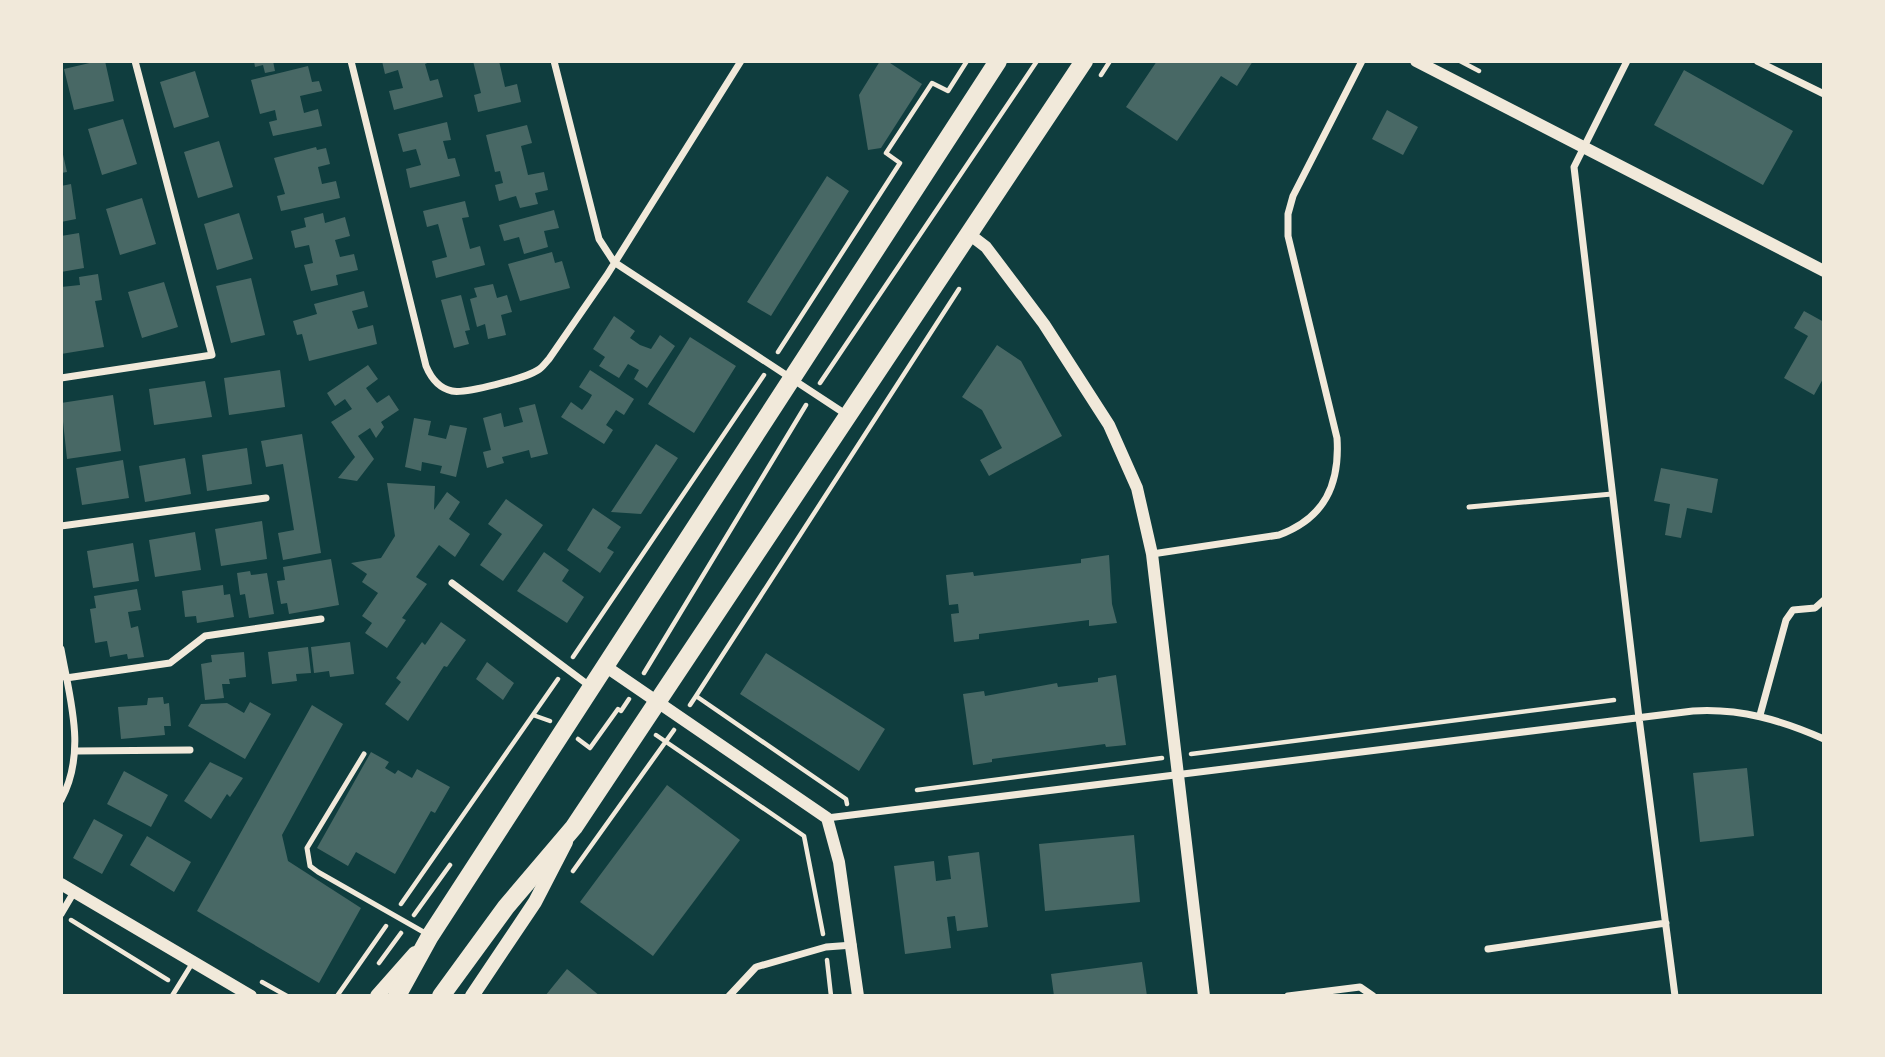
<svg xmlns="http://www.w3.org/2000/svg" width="1885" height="1057" viewBox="0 0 1885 1057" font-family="'DM Sans',sans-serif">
<rect width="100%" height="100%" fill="#0f3d3e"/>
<path fill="#486865" d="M98 61H105L114 101 74 110 64 69Z
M254 61H273L275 71 265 73 263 65 255 67Z
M382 61H432L425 64 430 81 438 79 443 97 394 110 389 91 403 88 398 70 385 74Z
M473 61H499L505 87 517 84 521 102 478 112 474 95 481 93Z
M880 61H887L922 84 881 148 868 150 859 95Z
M1157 61H1253L1237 86 1221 76 1177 141 1126 107Z
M308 66 312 82 319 81 322 91 300 96 304 113 318 109 322 126 273 136 269 122 277 120 275 110 260 114 251 80Z
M1684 70 1793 131 1763 185 1654 125Z
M195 71 209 117 174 128 160 82Z
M1387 110 1418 127 1403 155 1372 139Z
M123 119 137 164 102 175 88 129Z
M447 122 451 140 443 141 448 159 455 158 460 176 410 188 406 169 421 165 416 149 403 152 398 134Z
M527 125 532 143 521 146 528 175 544 172 548 190 535 193 538 204 520 208 516 196 499 201 495 185 503 183 500 171 495 172 486 135Z
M219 141 233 187 198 198 184 152Z
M61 146 67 172 61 173Z
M316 147 317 150 326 148 330 164 318 167 322 184 336 181 340 198 281 211 277 196 285 194 274 158Z
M827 176 849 191 771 316 747 302Z
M71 184 76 219 61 222V186Z
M142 198 156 244 120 255 106 209Z
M465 201 469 217 462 218 470 249 480 246 485 265 436 278 432 261 447 257 438 224 427 227 423 211Z
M554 210 559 228 544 231 548 247 524 254 519 237 504 241 499 225Z
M239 213 253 259 217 270 204 224Z
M323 213 325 223 345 217 350 236 335 240 340 257 354 254 358 270 336 275 338 285 311 291 304 265 313 263 309 245 295 248 291 231 306 227 304 218Z
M79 233 84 268 61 272V236Z
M552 252 555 263 562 261 570 288 520 301 508 264Z
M98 274 102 300 95 301 104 347 61 354V287L80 285 79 277Z
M251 278 265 335 231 343 216 286Z
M164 282 178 327 142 338 128 292Z
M493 284 497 298 507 295 512 312 501 315 506 335 488 339 485 324 477 327 470 299 477 297 474 288Z
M364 291 368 307 352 311 358 329 373 325 377 344 309 361 302 334 297 335 293 321 317 314 314 304Z
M461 295 470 330 465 331 469 344 454 348 441 300Z
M1804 311 1824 322V377L1814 395 1784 378 1808 336 1794 328Z
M614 316 635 331 630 338 640 345 651 349 660 335 675 346 647 388 634 379 639 370 628 364 619 378 599 366 605 357 593 349Z
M690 337 736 366 694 433 648 404Z
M997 345 1021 361 1062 436 989 476 980 460 1002 448 982 410 962 397Z
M368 365 378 379 366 388 371 395 377 403 389 395 399 410 381 422 384 427 376 438 370 428 358 436 374 459 357 481 338 478 355 457 331 422 352 409 345 399 335 406 327 393Z
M280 370 285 407 229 415 224 378Z
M590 370 634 399 624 415 616 410 606 425 613 430 604 444 561 417 571 402 582 410 588 402 592 395 579 387Z
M205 381 212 417 154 425 149 389Z
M113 395 121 451 67 459 61 403Z
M535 404 548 454 531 458 529 450 502 457 504 463 487 468 483 452 491 450 483 418 501 413 504 427 523 422 519 408Z
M414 418 431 421 428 435 446 439 450 425 467 428 456 477 440 473 442 466 422 462 421 471 405 467Z
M302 434 321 553 283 560 278 533 294 530 283 464 266 467 261 441Z
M656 444 678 458 641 514 611 512Z
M247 448 252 484 207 491 202 455Z
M185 458 191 494 145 502 139 466Z
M123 460 129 498 82 505 76 468Z
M1661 468 1718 479 1712 513 1687 508 1681 538 1665 535 1670 504 1654 501Z
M387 483 435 486 434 510 447 492 460 502 449 519 470 534 455 557 439 545 416 577 427 584 402 618 406 620 387 648 365 633 372 623 362 616 378 593 362 582 367 574 351 563 381 558 395 536Z
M506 499 543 525 503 581 480 565 502 534 488 524Z
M593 508 621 527 607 548 614 552 600 573 567 550Z
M262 521 267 559 221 566 215 529Z
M195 532 201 570 155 577 149 540Z
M133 543 139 581 93 588 87 551Z
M544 552 569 570 562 581 584 597 567 623 517 591Z
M1109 555 1112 604 1117 623 1089 626V620L979 634V639L954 642 951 614 959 613 958 604 949 605 946 575 973 572 974 576 1081 563V559Z
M331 559 339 605 289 614 287 603 281 604 277 581 285 580 283 567Z
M250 571 251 575 267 573 274 614 249 618 245 594 240 595 237 573Z
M223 585 224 595 230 594 234 617 197 623 196 616 185 617 182 591Z
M137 589 141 610 128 612 131 628 138 626 144 657 128 659 127 654 110 657 107 641 95 643 90 609 96 608 94 596Z
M441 622 466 640 447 667 444 666 408 721 385 704 401 682 396 678 422 642 425 645Z
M350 642 354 674 330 677 329 671 314 673 311 647Z
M308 647 311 673 296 674 297 681 272 684 268 652Z
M244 652 246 677 229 679 230 684H222L224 698 205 700 201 664 212 662 211 655Z
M766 653 885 729 859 771 740 694Z
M487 662 514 683 503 700 476 679Z
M1116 675 1126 745 1106 747 1105 744 992 759V762L973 765 963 694 984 691 985 696 1057 683 1058 687 1098 682V678Z
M163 697 164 704 169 703 171 726H164L165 735 121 739 118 707 147 705 148 698Z
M250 702 271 714 245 759 188 726 201 704 227 703 244 713Z
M312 705 343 724 282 835 288 861 361 908 319 983 197 911Z
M371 752 389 762 385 768 395 774 398 770 412 778 417 769 450 787 435 813 431 811 395 874 356 852 348 866 317 848Z
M210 762 243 778 230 797 227 794 211 819 184 801Z
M1747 768 1754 836 1700 842 1693 773Z
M124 771 168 795 151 827 107 804Z
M667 785 740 840 653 956 580 902Z
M94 819 123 835 102 874 73 858Z
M1134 835 1140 902 1045 911 1039 844Z
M147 836 191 862 174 892 130 865Z
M979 852 988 927 957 931 955 916 947 917 951 948 905 954 894 866 934 861 936 881 951 879 948 856Z
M1142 962 1147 996H1054L1051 974Z
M567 969 600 996H545Z"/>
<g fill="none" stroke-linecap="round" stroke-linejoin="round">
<path stroke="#f1e9da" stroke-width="4.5" d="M1460 61 1479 71
M1101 75 1110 61
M778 352 900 163 886 153 932 83 948 91 967 61
M820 383 1037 61
M573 657 764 375
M644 673 806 405
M696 696 959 289
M690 705 696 696 846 799 847 804
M533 715 550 721
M656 735 804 836 823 934
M578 739 590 748 618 709 621 711 629 699
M1191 754 1614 700
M917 790 1162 758
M573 871 674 730
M401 904 558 679
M414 915 450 865
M71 920 168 980
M827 960 831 996
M379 963 401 933
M262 982 287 996
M337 996 386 926"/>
<path stroke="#f1e9da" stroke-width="5" d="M1469 507 1612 494
M364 754 307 848 310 866 318 872 427 934
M172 996 193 962"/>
<path stroke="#f1e9da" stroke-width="7" d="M351 61 426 366C431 378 438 388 452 391 465 394 526 378 538 370 542 368 546 362 549 359L607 275 741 61
M554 61 599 239 614 262 847 415
M1627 61 1574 167 1639 718 1675 996
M1757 61 1824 94
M61 378 212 355 135 61
M61 526 266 498
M1152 554 1279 535C1325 518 1340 484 1337 438L1288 236V214L1293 196 1362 61
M452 583 591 687
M61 649C70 700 87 752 61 800
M66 678 170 663 205 636 321 619
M1760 715 1786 620 1793 610 1815 608 1824 600
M77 751 190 750
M827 818 1693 711C1740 708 1781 720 1824 739
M61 914 74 892
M1488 949 1666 923
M729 996 756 967 826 947 853 945
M1288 996 1360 987 1373 996"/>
<path stroke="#f1e9da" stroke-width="12" d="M1416 61 1824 271
M969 234 986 247 1044 324 1109 425 1137 488 1152 554 1204 996
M605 666 827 818 839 862 858 996
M61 884 251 996"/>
<path stroke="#f1e9da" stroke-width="14" d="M377 996 415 953
M472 996 535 902 566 842"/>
<path stroke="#f1e9da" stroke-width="18" d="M397 996 430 936 998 61
M441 996 506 907 574 827 1084 61"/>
</g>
<rect width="1885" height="1057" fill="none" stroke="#f1e9da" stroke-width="126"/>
</svg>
